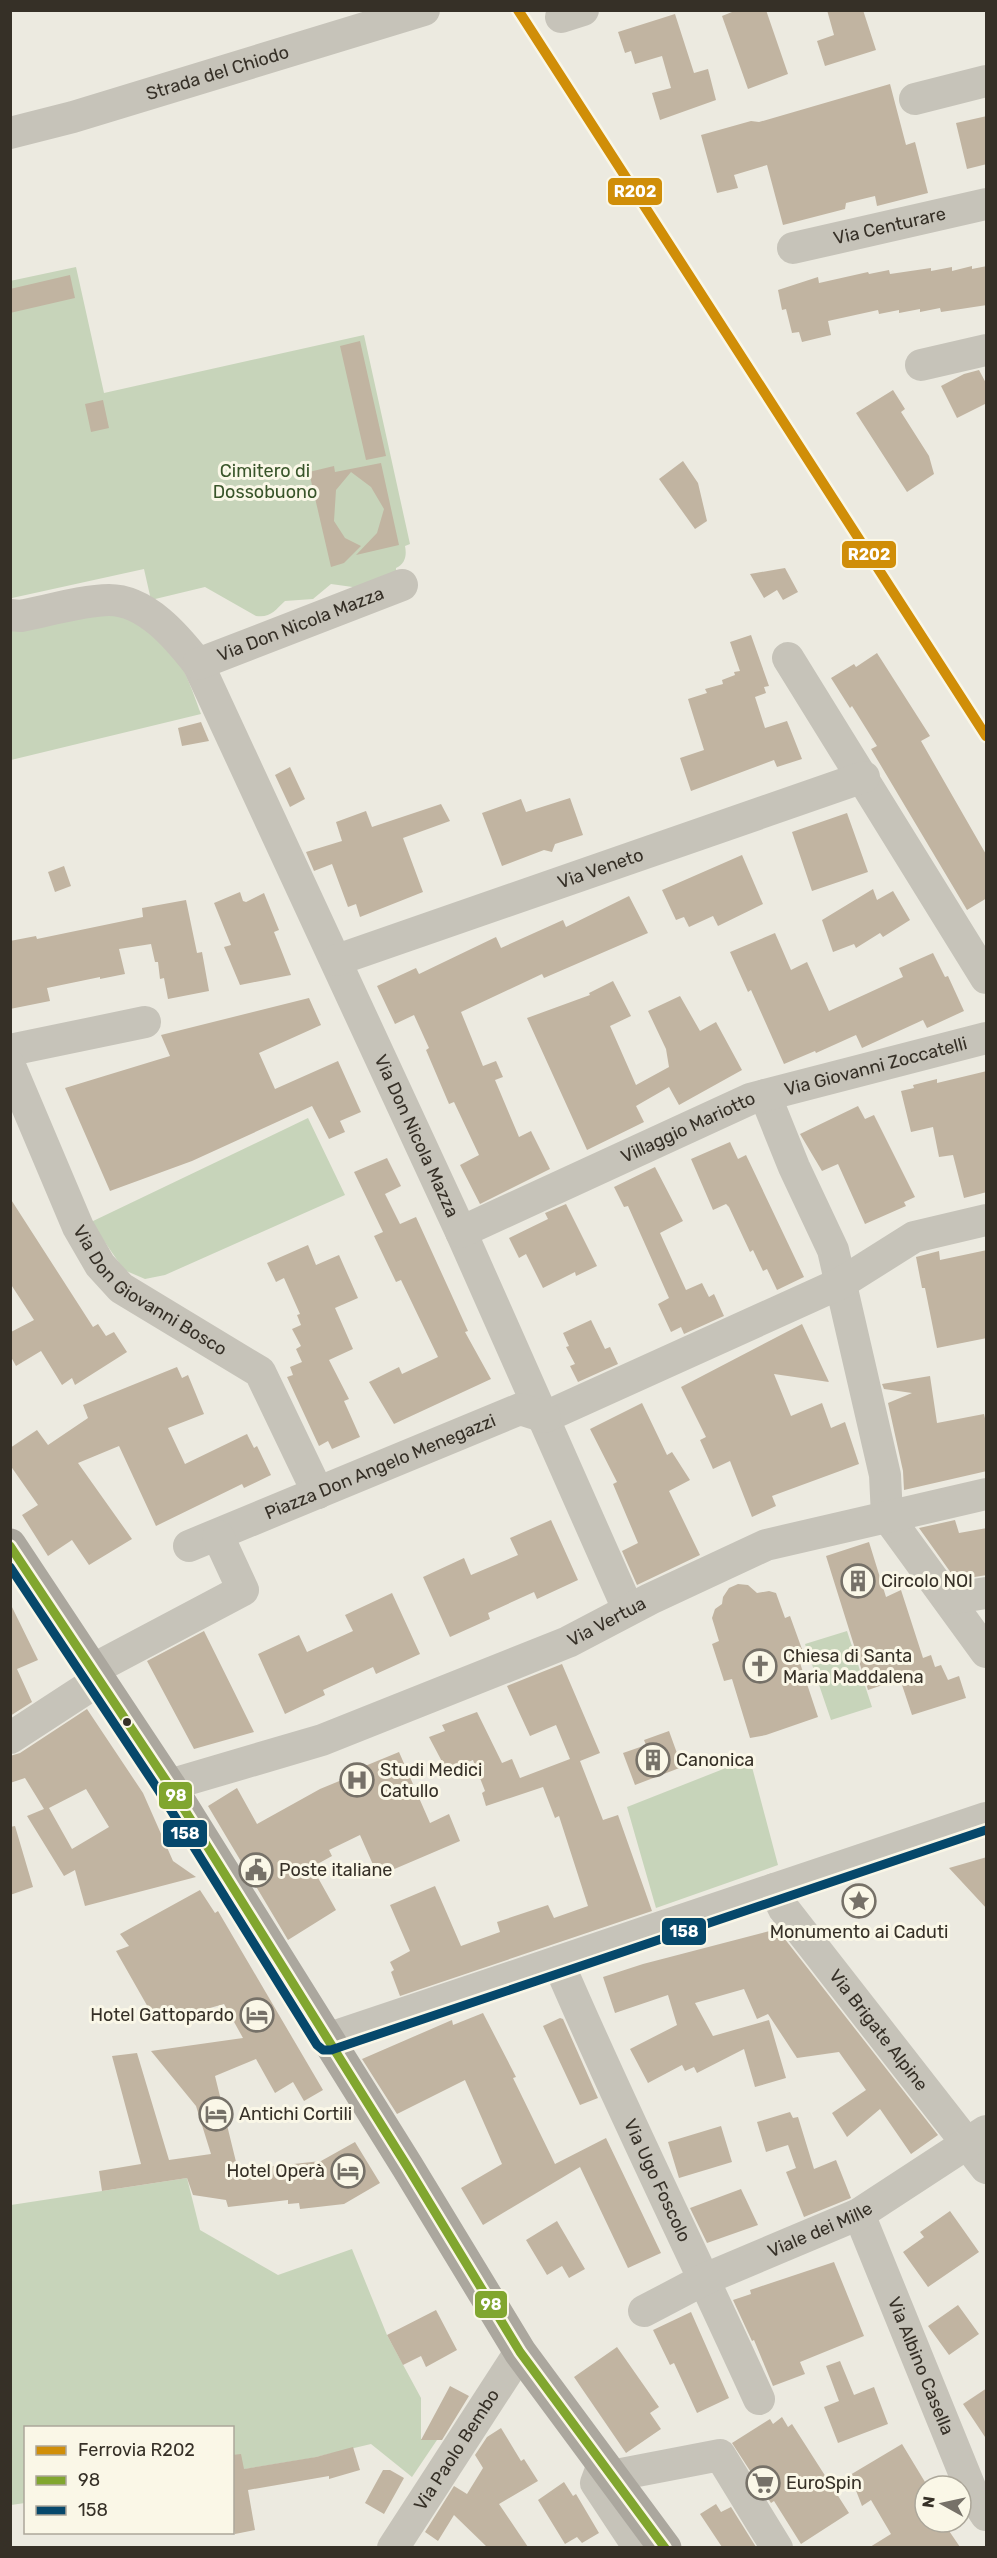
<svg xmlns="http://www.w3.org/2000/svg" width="997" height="2558" viewBox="0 0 997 2558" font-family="Rubik,sans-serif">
<rect width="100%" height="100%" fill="#eceae0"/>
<path fill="#c7d4ba" d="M76 267 104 393 364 335 410 544 405 546C407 556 405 564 396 568V574L367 589 331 584 313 599 285 601C275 610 271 618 256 616L205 587 151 600 144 569 12 598 10 281Z
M104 610C166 621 182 660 201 714L11 760V629Z
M308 1118 345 1195 165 1275 145 1279 124 1270 91 1222Z
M847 1631 872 1707 831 1720 805 1644Z
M743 1763 752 1767 778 1865 656 1908 627 1807 736 1764Z
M187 2178 200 2230 278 2275 352 2249 387 2335 421 2398V2439L437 2440 412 2477 371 2444 312 2458 233 2471 232 2428H26L25 2503 11 2505V2205Z"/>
<path fill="#c1b4a1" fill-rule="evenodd" d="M737 10H766L788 74 748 89 722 16Z
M827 10H863L876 50 825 66 817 41 834 35Z
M675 14 694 73 708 69 716 100 660 120 652 93 671 88 662 56 635 64 631 51 625 53 618 32Z
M890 84 906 145 915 142 928 193 877 206 875 196 846 203 845 209 783 225 767 165 734 175 738 188 717 193 701 135 751 121 759 122Z
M987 116V164L967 169 956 123Z
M972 266V269L987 266V305L941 312 940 308 920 312V309L899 313V310L879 314 878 310 828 321 831 335 802 342 799 332 792 333 786 309 782 310 778 290 818 277 819 283 868 272 869 274 889 270 890 274 931 268V271L952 267V271Z
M70 275 75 298 10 313V289Z
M360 341 386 456 366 460 340 346Z
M979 370 987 385V403L957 418 941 386 964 374Z
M893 390 905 409 901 412 929 456 934 474 907 492 856 413Z
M103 400 109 428 91 432 85 404Z
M683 461 698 483 707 521 695 529 659 479Z
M381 463 399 545 356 555 377 533 384 509 371 487 351 472 336 490 334 521 345 538 361 546 344 563 331 567 309 472 334 466 335 472Z
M785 568 798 592 783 600 777 590 764 598 750 574Z
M751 635 769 686 764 687 766 693 755 697 765 728 787 721 802 759 777 767 774 760 691 791 680 758 704 750 688 699 707 693 705 689 723 684 722 680 735 675 734 672 740 671 730 642Z
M877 653 930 736 921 741 987 856V898L967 910 871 749 877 746 852 706 850 708 831 678 854 664 856 667Z
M201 722 209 741 182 746 178 728Z
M290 767 305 799 290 807 275 775Z
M570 798 583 835 555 844 552 852 544 850 502 866 482 813 521 799 526 812Z
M441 804 450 821 403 838 423 892 360 917 356 904 348 907 332 864 314 871 306 852 342 841 336 822 366 811 372 827Z
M847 813 868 872 812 891 792 832Z
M742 855 763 904 718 926 713 916 689 927 684 917 676 920 662 890Z
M64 866 71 886 55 892 48 872Z
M873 889 877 900 893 891 910 920 883 937 880 933 856 948 854 944 833 952 822 920Z
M240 892 243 901 246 902 264 893 279 930 274 932 291 975 240 985 224 947 231 945 214 903Z
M629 896 648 933 544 978 542 974 461 1012 483 1066 496 1061 503 1077 495 1080 519 1137 531 1131 550 1169 480 1204 460 1165 479 1155 454 1102 449 1104 426 1050 429 1048 414 1015 395 1024 377 986 416 968 419 974 496 937 501 948 563 920 566 927Z
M186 900 197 953 202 952 209 991 168 999 164 978 160 979 158 962H155L151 944 119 949 125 974 100 979V977L47 988 50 1001 10 1009V941L36 936 37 939 143 917 142 908Z
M775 933 791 970 807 962 829 1011 903 977 899 968 933 953 945 977 948 976 964 1011 927 1028 923 1020 862 1048 856 1035 816 1053 815 1051 784 1064 751 990 748 992 730 952Z
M613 981 631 1016 610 1026 636 1085 669 1067 666 1049 648 1011 680 996 700 1031 716 1022 742 1070 679 1105 669 1087 636 1106 644 1122 587 1150 527 1018 590 995 589 993Z
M309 998 321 1025 259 1053 275 1089 338 1061 361 1112 340 1121 345 1132 329 1139 312 1106 192 1161 110 1191 65 1088 170 1056 161 1035Z
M987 1071V1192L964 1198 953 1155 939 1157 933 1127 911 1132 901 1091 914 1088 913 1085 937 1079V1083Z
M858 1106 865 1119 874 1115 915 1197 904 1202 906 1206 865 1224 838 1164 822 1171 800 1134Z
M730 1142 738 1159 746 1155 804 1277 777 1290 767 1269 763 1271 753 1250 750 1252 729 1207 726 1204 713 1210 691 1159Z
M387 1158 401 1186 385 1194 400 1224 416 1217 468 1331 465 1332 491 1379 394 1424 369 1382 399 1367 402 1374 438 1357 401 1280 396 1282 374 1236 383 1232 354 1172Z
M655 1167 683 1221 660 1233 664 1242 686 1290 702 1283 709 1297 714 1294 724 1316 684 1334 681 1327 671 1332 658 1304 669 1298 628 1206 624 1207 614 1187Z
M10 1198 93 1327 98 1324 106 1336 114 1332 127 1352 75 1385 72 1378 62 1385 41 1351 16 1366 11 1357V1332L34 1320 10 1283Z
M566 1204 597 1266 576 1276 575 1272 543 1288 526 1254 519 1258 509 1238 548 1219 545 1213Z
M308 1245 316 1265 339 1255 358 1298 335 1308 353 1349 329 1360 349 1399 344 1401 360 1437 332 1449 328 1441 319 1446 287 1377 293 1375 290 1367 302 1362 296 1349 301 1346 292 1329 301 1325 297 1315 300 1314 284 1278 276 1282 267 1263Z
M987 1250V1338L937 1348 925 1288H922L916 1257 939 1251 940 1260Z
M591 1320 605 1349 610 1347 618 1364 578 1382 570 1366 575 1364 566 1347 569 1346 563 1333Z
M802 1324 829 1382 774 1374 791 1416 822 1403 831 1428 845 1422 859 1464 772 1496 776 1506 752 1517 730 1461 713 1469 700 1440 706 1437 681 1387Z
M177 1367 182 1378 188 1375 204 1414 168 1428 185 1464 247 1434 254 1448 257 1446 271 1475 244 1488 242 1484 156 1526 119 1446 78 1463 132 1539 89 1565 72 1540 48 1556 22 1515 38 1505 10 1465V1448L37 1430 48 1445 88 1418 83 1405Z
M930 1376 937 1423 984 1414 987 1427V1471L904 1490 903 1471 888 1403 912 1393 884 1389 882 1384Z
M642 1403 667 1455 672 1452 690 1480 669 1491 700 1555 637 1585 622 1551 638 1543 613 1484 617 1482 590 1429Z
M551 1520 578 1580 537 1599 534 1592 488 1613 490 1619 450 1637 423 1577 464 1558 471 1575 518 1555 510 1538Z
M955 1520 959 1533 987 1528V1575L956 1580 919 1528Z
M869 1542 886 1597 901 1590 923 1658 931 1655 935 1667 941 1665 948 1680 959 1676 966 1698 912 1715 900 1679 868 1690 826 1556Z
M738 1584 748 1585 757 1593 769 1591 776 1593 785 1618 790 1616 803 1652 797 1654 818 1717 766 1735 750 1738 732 1679 724 1681 712 1644 719 1641 712 1618 715 1609 722 1604 723 1597 729 1588Z
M392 1593 420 1654 376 1674 373 1667 323 1690 325 1695 285 1714 258 1654 299 1635 307 1652 353 1631 345 1615Z
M10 1603 38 1660 17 1669 32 1702 10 1716Z
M204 1631 254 1732 194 1749 147 1661Z
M562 1664 600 1753 580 1761 603 1820 618 1815 652 1911 400 1996 391 1972 394 1970 390 1962 410 1951 390 1905 435 1886 461 1946 500 1932 497 1922 548 1905 554 1918 588 1906 559 1816 555 1818 543 1787 486 1806 482 1793 485 1791 473 1760 447 1771 429 1737 445 1731 442 1725 477 1712 502 1763 512 1759 520 1778 570 1759 556 1725 530 1736 507 1686Z
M87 1709 143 1793 173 1861 196 1877 85 1906 75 1870 64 1876 27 1816 44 1809 25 1778 10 1783V1756L20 1753ZM86 1789 109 1827 72 1849 49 1808Z
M669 1731 682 1767 635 1785 623 1753 646 1745 644 1740Z
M399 1752 430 1823 449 1814 460 1841 378 1876 360 1835 329 1850 332 1856 312 1867 336 1910 288 1940 208 1806 237 1788 257 1824 320 1789 349 1777 348 1773Z
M15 1826 33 1887 10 1895V1827Z
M987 1857V1909L949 1868Z
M200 1890 215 1913 218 1911 323 2090 304 2101 293 2082 275 2093 256 2059 215 2076 238 2170 321 2161 355 2142 380 2183 344 2204 300 2209 299 2203 288 2204V2200L228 2207 226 2200 193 2195 187 2178 102 2191 99 2171 141 2164 112 2056 137 2053 169 2160 211 2154 196 2106 151 2051 243 2038 224 2004 157 2023 116 1951 129 1946 120 1934Z
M777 1929 938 2135 911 2154 880 2109 847 2137 832 2113 866 2090 839 2052 797 2058 768 2014 757 2019 744 1989 695 2003 713 2036 769 2020 786 2078 755 2087 744 2049 697 2073 694 2067 685 2071 682 2065 648 2083 630 2049 677 2025 668 1995 615 2013 603 1977 643 1964Z
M483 2013 516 2077 513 2078 555 2164 606 2138 661 2253 628 2268 580 2167 483 2225 461 2188 502 2164 465 2080 397 2114 362 2059 452 2020 453 2025Z
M560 2018 563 2019 598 2098 580 2105 543 2026Z
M790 2112 793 2118 798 2117 814 2169 836 2160 851 2198 804 2217 786 2172 796 2168 788 2145 766 2152 757 2122Z
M721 2126 732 2162 679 2178 668 2142Z
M741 2189 758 2225 707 2243 690 2208Z
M950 2211 979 2252 928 2287 903 2252 924 2237 920 2232Z
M557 2221 585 2269 569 2278 562 2266 547 2275 526 2240Z
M834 2262 864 2336 800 2362 805 2374 773 2386 754 2340 752 2341 733 2300 751 2294 750 2290Z
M958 2305 979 2334 949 2355 928 2326Z
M436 2310 457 2350 426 2367 421 2356 403 2365 387 2335Z
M691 2312 729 2398 697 2413 674 2363 670 2365 653 2330Z
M617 2347 659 2407 650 2413 661 2429 626 2453 574 2377Z
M840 2361 854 2395 874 2387 888 2424 838 2443 824 2407 839 2401 826 2366Z
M450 2386 469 2396 442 2440H421Z
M987 2388V2440L963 2404Z
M782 2417 788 2427 792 2424 849 2513 801 2544 774 2501 771 2503 732 2443 770 2419 773 2424Z
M501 2428 521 2461 524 2459 538 2481 499 2504 528 2547H487L454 2515 438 2541 425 2532 454 2486 467 2494 483 2468 475 2455 487 2437Z
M902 2444 925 2482V2522H943L960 2547H870L891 2534 871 2500 862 2506 850 2475Z
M353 2447 360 2470 329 2479V2476L248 2490 255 2530 235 2534 232 2518V2455L241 2454 244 2469 316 2457Z
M383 2470H390L404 2478 384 2514 365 2503Z
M564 2482 573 2496 576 2494 599 2533 582 2543 577 2537 565 2544 538 2500Z
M716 2504 721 2512 731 2507 756 2547H722L700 2514Z"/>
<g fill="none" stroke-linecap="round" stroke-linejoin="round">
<g stroke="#c6c3b9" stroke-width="32">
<path d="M561 17 583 10"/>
<path d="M915 99 986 81"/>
<path id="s1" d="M10 133 73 117 424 10"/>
<path id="s2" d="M793 248 986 204"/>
<path d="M921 365 986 350"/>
<path id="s3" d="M10 615 21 616C47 611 84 600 109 600 146 600 177 637 198 664L461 1232 628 1609"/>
<path d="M788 658 986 978"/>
<path id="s4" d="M198 664 402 585"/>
<path id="s5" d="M337 960 864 777"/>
<path d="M10 1050 145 1022"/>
<path id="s6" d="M10 1066 78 1227 100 1265 121 1288 260 1372 318 1493"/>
<path d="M765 1095 794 1167 833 1250 885 1475 887 1516 986 1652"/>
<path id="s7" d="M461 1232 750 1099 986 1038"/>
<path d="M545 1417 841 1283 914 1237 986 1220"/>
<path id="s8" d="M189 1546 520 1409 545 1417"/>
<path d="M948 1599 986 1593"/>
<path d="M92 1670 243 1590 218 1536"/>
<path d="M10 1738 99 1680"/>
<path id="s9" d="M169 1785 322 1740 568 1642 650 1599 766 1545 986 1494"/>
<path id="s10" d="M774 1889 784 1909 986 2168"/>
<path id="s11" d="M558 1962C621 2109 693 2253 759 2399"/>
<path d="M327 2039 986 1818"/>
<path id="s12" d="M859 2214 974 2497 986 2515"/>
<path id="s13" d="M644 2311 705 2279 859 2214 986 2131"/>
<path d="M603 2464 596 2483 639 2548"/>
<path d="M611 2476 720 2455 777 2548"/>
<path id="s14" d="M393 2548 520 2352"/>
</g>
<path stroke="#aba79e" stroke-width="33" d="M10 1545 169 1785 407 2166 520 2352 665 2548"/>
<g stroke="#faf7e7" stroke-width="14">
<path id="bus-1" d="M10 1546 169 1785 407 2166 520 2352 665 2548"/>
</g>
<g stroke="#faf7e7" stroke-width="14">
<path id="bus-2" d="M10 1567 159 1791 317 2045 323 2050H331L986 1830"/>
</g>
<use href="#bus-1" stroke="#81a62f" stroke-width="9"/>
<use href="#bus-2" stroke="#06486b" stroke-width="9"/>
<g stroke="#faf7e7" stroke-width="15">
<path id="rail-1" d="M518 10 986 736"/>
</g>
<use href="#rail-1" stroke="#d08e08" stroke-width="10"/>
</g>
<defs>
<g id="building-ring" transform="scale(1.725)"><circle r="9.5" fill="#faf7e7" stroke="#767168" stroke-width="1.5"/><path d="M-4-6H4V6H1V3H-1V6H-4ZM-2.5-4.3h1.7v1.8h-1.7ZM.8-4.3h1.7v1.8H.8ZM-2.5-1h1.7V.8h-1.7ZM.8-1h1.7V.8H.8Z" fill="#767168"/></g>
<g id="church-ring" transform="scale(1.725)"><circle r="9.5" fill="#faf7e7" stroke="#767168" stroke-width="1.5"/><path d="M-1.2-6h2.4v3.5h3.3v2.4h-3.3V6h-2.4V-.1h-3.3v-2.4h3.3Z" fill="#767168"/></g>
<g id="hospital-ring" transform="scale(1.725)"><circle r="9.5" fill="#faf7e7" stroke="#767168" stroke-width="1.5"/><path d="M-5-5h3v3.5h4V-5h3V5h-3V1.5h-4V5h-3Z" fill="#767168"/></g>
<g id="civic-ring" transform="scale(1.725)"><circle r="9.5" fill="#faf7e7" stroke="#767168" stroke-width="1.5"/><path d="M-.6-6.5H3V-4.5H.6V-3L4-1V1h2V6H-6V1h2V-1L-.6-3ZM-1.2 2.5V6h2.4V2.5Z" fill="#767168"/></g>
<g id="sight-ring" transform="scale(1.725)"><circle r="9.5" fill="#faf7e7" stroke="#767168" stroke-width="1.5"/><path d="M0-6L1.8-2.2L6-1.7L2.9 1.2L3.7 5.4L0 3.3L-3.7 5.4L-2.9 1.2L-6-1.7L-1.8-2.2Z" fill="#767168"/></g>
<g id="hotel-ring" transform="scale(1.725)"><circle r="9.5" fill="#faf7e7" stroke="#767168" stroke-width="1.5"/><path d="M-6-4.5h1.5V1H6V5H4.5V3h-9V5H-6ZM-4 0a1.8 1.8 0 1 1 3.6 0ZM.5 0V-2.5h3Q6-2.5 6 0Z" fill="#767168"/></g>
<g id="supermarket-ring" transform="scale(1.725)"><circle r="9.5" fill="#faf7e7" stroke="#767168" stroke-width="1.5"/><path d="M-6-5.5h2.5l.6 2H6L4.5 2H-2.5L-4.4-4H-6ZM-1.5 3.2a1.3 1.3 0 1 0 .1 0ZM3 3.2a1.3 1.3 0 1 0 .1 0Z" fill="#767168"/></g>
</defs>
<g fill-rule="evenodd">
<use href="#building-ring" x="858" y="1581"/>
<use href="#church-ring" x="760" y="1666"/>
<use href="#building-ring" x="653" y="1760"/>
<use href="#hospital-ring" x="357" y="1780"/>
<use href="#civic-ring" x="256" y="1870"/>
<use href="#sight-ring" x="859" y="1901"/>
<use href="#hotel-ring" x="257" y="2015"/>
<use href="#hotel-ring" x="216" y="2114"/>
<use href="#hotel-ring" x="348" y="2171"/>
<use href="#supermarket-ring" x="763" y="2483"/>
</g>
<circle fill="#363027" stroke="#faf7e7" stroke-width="2" cx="127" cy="1722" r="5"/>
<g text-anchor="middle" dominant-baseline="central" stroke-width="6" stroke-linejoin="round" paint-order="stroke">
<g font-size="18" fill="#363027" stroke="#faf7e7">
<text stroke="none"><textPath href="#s1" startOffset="216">Strada del Chiodo</textPath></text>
<text stroke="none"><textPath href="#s2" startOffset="99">Via Centurare</textPath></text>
<text stroke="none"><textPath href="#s4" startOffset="110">Via Don Nicola Mazza</textPath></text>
<text stroke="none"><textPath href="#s5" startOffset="279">Via Veneto</textPath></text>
<text stroke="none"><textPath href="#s7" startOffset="448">Via Giovanni Zoccatelli</textPath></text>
<text stroke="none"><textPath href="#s7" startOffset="250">Villaggio Mariotto</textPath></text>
<text stroke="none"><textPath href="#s3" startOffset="734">Via Don Nicola Mazza</textPath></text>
<text stroke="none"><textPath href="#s6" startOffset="273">Via Don Giovanni Bosco</textPath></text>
<text stroke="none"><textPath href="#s8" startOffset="207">Piazza Don Angelo Menegazzi</textPath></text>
<text stroke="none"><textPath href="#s9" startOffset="468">Via Vertua</textPath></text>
<text stroke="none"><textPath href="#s10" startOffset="176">Via Brigate Alpine</textPath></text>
<text stroke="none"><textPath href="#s11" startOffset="240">Via Ugo Foscolo</textPath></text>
<text stroke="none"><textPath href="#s13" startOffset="194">Viale dei Mille</textPath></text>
<text stroke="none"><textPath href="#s12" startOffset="164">Via Albino Casella</textPath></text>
<text stroke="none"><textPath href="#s14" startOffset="117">Via Paolo Bembo</textPath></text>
</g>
<g font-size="18" fill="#39552a" stroke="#faf7e7">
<text x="265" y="471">Cimitero di<tspan x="265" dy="21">Dossobuono</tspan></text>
</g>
<g font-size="18" fill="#363027" stroke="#faf7e7" text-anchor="start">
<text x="881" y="1581">Circolo NOI</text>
<text x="783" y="1656">Chiesa di Santa<tspan x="783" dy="21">Maria Maddalena</tspan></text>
<text x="676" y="1760">Canonica</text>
<text x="380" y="1770">Studi Medici<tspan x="380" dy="21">Catullo</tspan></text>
<text x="279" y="1870">Poste italiane</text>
<text x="859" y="1932" text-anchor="middle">Monumento ai Caduti</text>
<text x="234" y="2015" text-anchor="end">Hotel Gattopardo</text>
<text x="239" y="2114">Antichi Cortili</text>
<text x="325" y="2171" text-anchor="end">Hotel Operà</text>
<text x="786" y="2483">EuroSpin</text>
</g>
</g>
<g stroke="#faf7e7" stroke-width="2">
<rect x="607" y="177" width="56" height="29" rx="6" fill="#d08e08"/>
<rect x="841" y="540" width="56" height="29" rx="6" fill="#d08e08"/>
<rect x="158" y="1781" width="35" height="29" rx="6" fill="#81a62f"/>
<rect x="162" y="1819" width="46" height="29" rx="6" fill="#06486b"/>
<rect x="661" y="1917" width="46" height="29" rx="6" fill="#06486b"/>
<rect x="474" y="2290" width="34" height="29" rx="6" fill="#81a62f"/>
</g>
<g font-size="16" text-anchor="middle" font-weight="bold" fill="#fff">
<text x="635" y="197">R202</text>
<text x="869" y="560">R202</text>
<text x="176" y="1801">98</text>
<text x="185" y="1839">158</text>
<text x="684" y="1937">158</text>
<text x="491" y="2310">98</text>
</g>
<rect width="997" height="2558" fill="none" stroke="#363027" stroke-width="24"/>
<rect x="24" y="2426" width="210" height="108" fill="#faf7e7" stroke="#aca79a" stroke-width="1.5"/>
<rect x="36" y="2446" width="30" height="9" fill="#d08e08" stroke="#aca79a" stroke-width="1.5"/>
<text x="78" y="2456" font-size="18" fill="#363027">Ferrovia R202</text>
<rect x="36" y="2476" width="30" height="9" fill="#81a62f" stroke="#aca79a" stroke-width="1.5"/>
<text x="78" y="2486" font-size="18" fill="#363027">98</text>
<rect x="36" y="2506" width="30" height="9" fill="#06486b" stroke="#aca79a" stroke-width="1.5"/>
<text x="78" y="2516" font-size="18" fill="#363027">158</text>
<g transform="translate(943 2504) rotate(278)"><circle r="28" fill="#faf7e7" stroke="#aca79a" stroke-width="1.5"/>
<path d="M0-4.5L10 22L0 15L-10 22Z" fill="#767168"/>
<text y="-9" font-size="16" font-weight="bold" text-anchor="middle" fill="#363027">N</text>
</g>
</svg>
